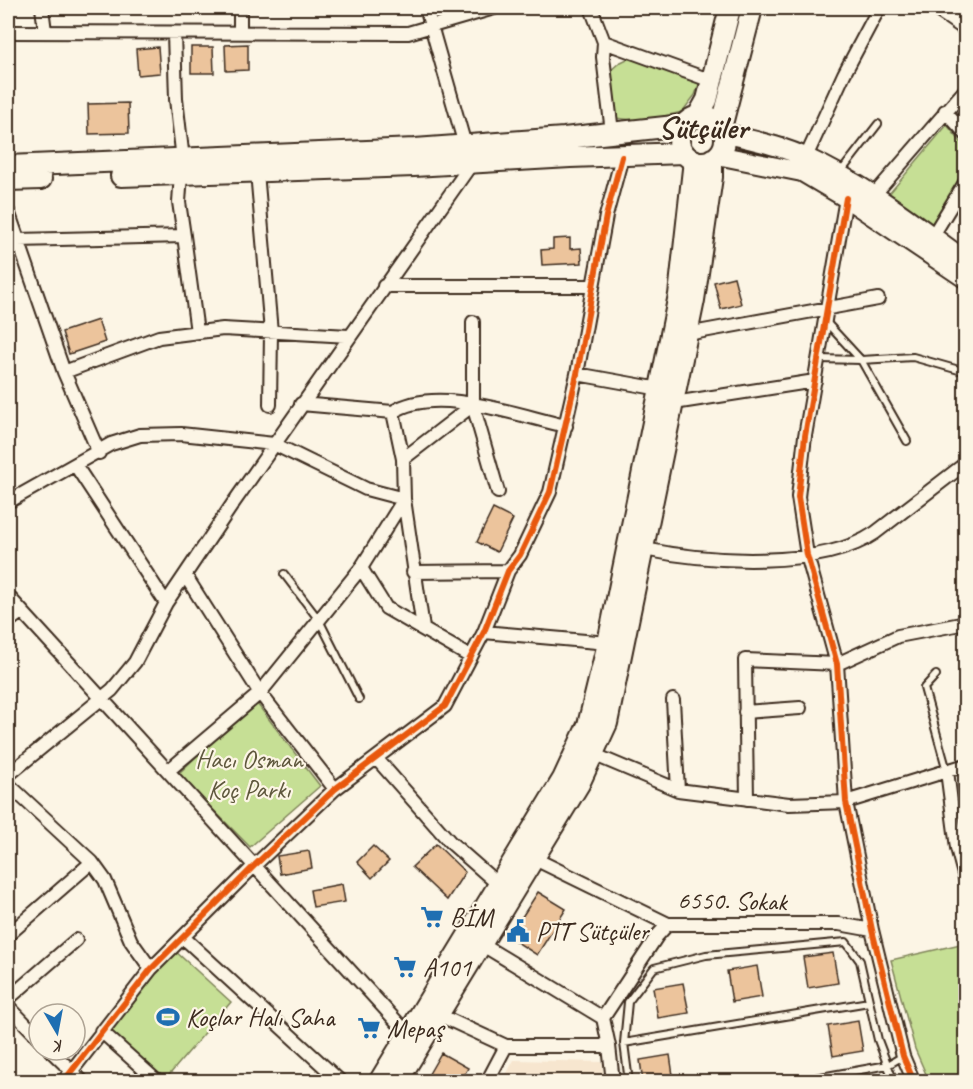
<svg xmlns="http://www.w3.org/2000/svg" width="973" height="1089" viewBox="0 0 973 1089" font-family="Caveat,sans-serif">
<rect width="100%" height="100%" fill="#fcf5e5"/>
<filter id="ink" filterUnits="userSpaceOnUse"><feTurbulence type="fractalNoise" baseFrequency=".0167" numOctaves="2"/><feDisplacementMap in="SourceGraphic" scale="12" xChannelSelector="R" yChannelSelector="G"/><feConvolveMatrix kernelMatrix="1 2 1 2 8 2 1 2 1" color-interpolation-filters="sRGB"/></filter>
<g filter="url(#ink)">
<path fill="#f7e6cf" d="M514 1060 602 1062 604 1081 502 1082Z"/>
<path fill="#c6df95" stroke="#80845a" stroke-width="1.5" d="M633 56 700 82 695 95 682 112 643 121 614 118 609 72 619 63Z
M947 125 965 147V175L931 225 888 195Z
M255 701 320 786 250 847 178 774Z
M965 943V1081H929L915 1049 891 960Z
M174 950 231 1002 164 1081 104 1031Z"/>
<path fill="#ecc49c" stroke="#3b2a1e" stroke-width="1.5" d="M248 44V70L226 71 225 45Z
M158 47 160 73 138 75 136 49Z
M191 47H213L214 73H191Z
M128 103 129 133 89 134 88 104Z
M570 238V249L581 248 582 263 542 265 541 250 553 249V239Z
M734 277 741 304 721 309 714 282Z
M98 320 105 342 69 354 62 332Z
M493 509 513 519 497 552 477 542Z
M436 844 465 872 447 900 412 867Z
M373 846 389 861 372 878 357 862Z
M309 851 312 868 280 874 277 856Z
M342 884 345 902 313 907 310 890Z
M538 892 566 909 537 955 509 937Z
M833 953 838 983 808 988 803 957Z
M757 966 762 997 732 1002 727 971Z
M683 983 689 1013 658 1018 653 988Z
M858 1021 863 1051 833 1056 828 1026Z
M441 1053 468 1068 460 1082 426 1079Z
M670 1055 674 1082H643L640 1060Z"/>
<g fill="none" stroke-linecap="round" stroke-linejoin="round">
<g stroke="#3b2a1e" stroke-width="10">
<path id="service" d="M840 173 878 124
M825 321 861 360 907 441
M819 359 861 360 913 357 966 372
M284 574 319 620 359 699
M936 675 924 688 947 771
M624 1043 869 1002
M629 1082 624 1043 628 1002 654 968 706 955 846 942 860 961 878 1040 894 1082
M793 1082 888 1065 903 1056"/>
</g>
<g stroke="#3b2a1e" stroke-width="16">
<path id="minor" d="M42 8 45 31
M240 8V32
M426 8 465 145
M591 8 604 42 712 81
M934 8 966 30
M8 32 408 33 494 8
M174 33 176 99 183 160
M604 42 603 57 612 132
M945 111 966 134
M806 157 844 74 879 8
M257 172 271 332 270 405
M181 174 179 202 184 236
M874 195 966 89
M846 198 805 436 798 497 807 555 837 664 846 802 872 930 903 1056 914 1082
M8 211 64 372 99 453
M932 237 966 181
M8 245 18 240 184 236 197 332
M384 286H593
M473 322V405L498 492
M687 334 878 299
M64 372 159 337 223 329 349 336
M577 374 660 389
M674 403 815 381
M393 412C436 384 519 416 566 426
M403 459 473 405
M76 466 166 603
M8 502 111 444 140 435 181 434 274 444 366 489 404 499 423 628
M644 549C707 562 821 570 875 533L966 463
M361 568 386 608 471 657
M413 572 508 571
M185 575 260 693 335 789
M8 596 408 1034
M8 622 21 612
M484 632 608 643
M673 700 678 790
M745 712 800 708
M595 755 678 790 789 804 846 802 966 765
M376 758 450 842 499 885
M168 771 260 693 361 568 404 499 403 459 393 412 301 404
M947 771 957 848 966 882
M8 775 112 690 135 662 166 603 234 502 472 163
M8 784 92 862 105 880 131 941 151 969
M747 799 745 660 837 664 898 636 966 623
M535 859 668 924H839L872 930
M8 935 92 862
M183 937 341 1082
M481 944 603 1018 609 1046
M8 999 76 940
M8 1006 39 1038
M437 1014 506 1046 487 1082
M603 1018 657 936 668 924
M101 1031 158 1082
M506 1046H609L613 1082
M50 1050 83 1082
M63 1082 151 969 255 865 335 789 445 706 484 632 508 571 520 555 550 492 577 374 606 216 622 157"/>
</g>
<g stroke="#3b2a1e" stroke-width="22">
<path id="secondary" d="M724 133C751 140 782 146 807 158 865 184 915 224 966 261
M717 155 802 172 846 198 966 279"/>
</g>
<g stroke="#3b2a1e" stroke-width="24">
<path id="primary" d="M698 116 707 100 730 8
M679 139a23 23 0 1 1 46 0a23 23 0 1 1-46 0Z
M721 128 752 8
M8 166 415 149 564 138 684 125
M121 176 414 166 570 157 684 153
M8 180 41 179
M379 1082 563 779 588 725 608 643 679 295 694 160
M397 1082 579 784 607 723 694 300 712 177V159"/>
</g>
<use href="#service" stroke="#fcf5e5" stroke-width="6"/>
<use href="#minor" stroke="#fcf5e5" stroke-width="12"/>
<use href="#secondary" stroke="#fcf5e5" stroke-width="18"/>
<use href="#primary" stroke="#fcf5e5" stroke-width="20"/>
<g stroke="#fcf5e5" stroke-width="10">
<path id="cycleway" d="M846 198 805 436 798 497 807 555 837 664 846 802 872 930 903 1056 914 1082
M63 1082 151 969 255 865 335 789 445 706 484 632 508 571 520 555 550 492 577 374 606 216 622 157"/>
</g>
<use href="#cycleway" stroke="#e8590c" stroke-width="6"/>
</g>
</g>
<defs>
<g id="supermarket-bare" transform="scale(1.8)"><path d="M-6-5.5h2.5l.6 2H6L4.5 2H-2.5L-4.4-4H-6ZM-1.5 3.2a1.3 1.3 0 1 0 .1 0ZM3 3.2a1.3 1.3 0 1 0 .1 0Z" fill="#1f6fb2" stroke="#fcf5e5" stroke-width="2.5" paint-order="stroke"/></g>
<g id="civic-bare" transform="scale(1.8)"><path d="M-.6-6.5H3V-4.5H.6V-3L4-1V1h2V6H-6V1h2V-1L-.6-3ZM-1.2 2.5V6h2.4V2.5Z" fill="#1f6fb2" stroke="#fcf5e5" stroke-width="2.5" paint-order="stroke"/></g>
<g id="stadium-bare" transform="scale(1.8)"><path d="M0-5a6.5 5 0 1 0 0 10a6.5 5 0 1 0 0-10ZM-3.5-1.8h7v3.6h-7Z" fill="#1f6fb2" stroke="#fcf5e5" stroke-width="2.5" paint-order="stroke"/></g>
</defs>
<g fill-rule="evenodd">
<use href="#supermarket-bare" x="432" y="917"/>
<use href="#civic-bare" x="518" y="931"/>
<use href="#supermarket-bare" x="405" y="967"/>
<use href="#stadium-bare" x="168" y="1017"/>
<use href="#supermarket-bare" x="369" y="1028"/>
</g>
<g text-anchor="middle" dominant-baseline="central" stroke-width="4.5" stroke-linejoin="round" paint-order="stroke">
<g font-size="26" fill="#5e573c" stroke="#fcf5e5">
<text x="249" y="759">Hacı Osman<tspan x="249" dy="30">Koç Parkı</tspan></text>
</g>
<g font-size="26" fill="#3b2a1e" stroke="#fcf5e5">
<text transform="translate(732 901) rotate(1)">6550. Sokak</text>
</g>
<g font-size="26" fill="#3b2a1e" stroke="#fcf5e5" text-anchor="start">
<text x="450" y="917">BİM</text>
<text x="536" y="931">PTT Sütçüler</text>
<text x="423" y="967">A101</text>
<text x="186" y="1017">Koçlar Halı Saha</text>
<text x="387" y="1028">Mepaş</text>
</g>
<g font-size="32" font-weight="bold" fill="#3b2a1e" stroke="#fcf5e5">
<text x="703" y="127">Sütçüler</text>
</g>
</g>
<rect width="973" height="1089" fill="none" stroke="#fcf5e5" stroke-width="30"/>
<rect x="15" y="15" width="943" height="1059" fill="none" stroke="#3b2a1e" stroke-width="2" filter="url(#ink)"/>
<g transform="translate(57 1032) rotate(170)"><circle r="28" fill="#fcf5e5" stroke="#afa495" stroke-width="1.5"/>
<path d="M0-4.5L10 22L0 15L-10 22Z" fill="#1f6fb2"/>
<text y="-9" font-size="16" font-weight="bold" text-anchor="middle" fill="#3b2a1e">K</text>
</g>
</svg>
